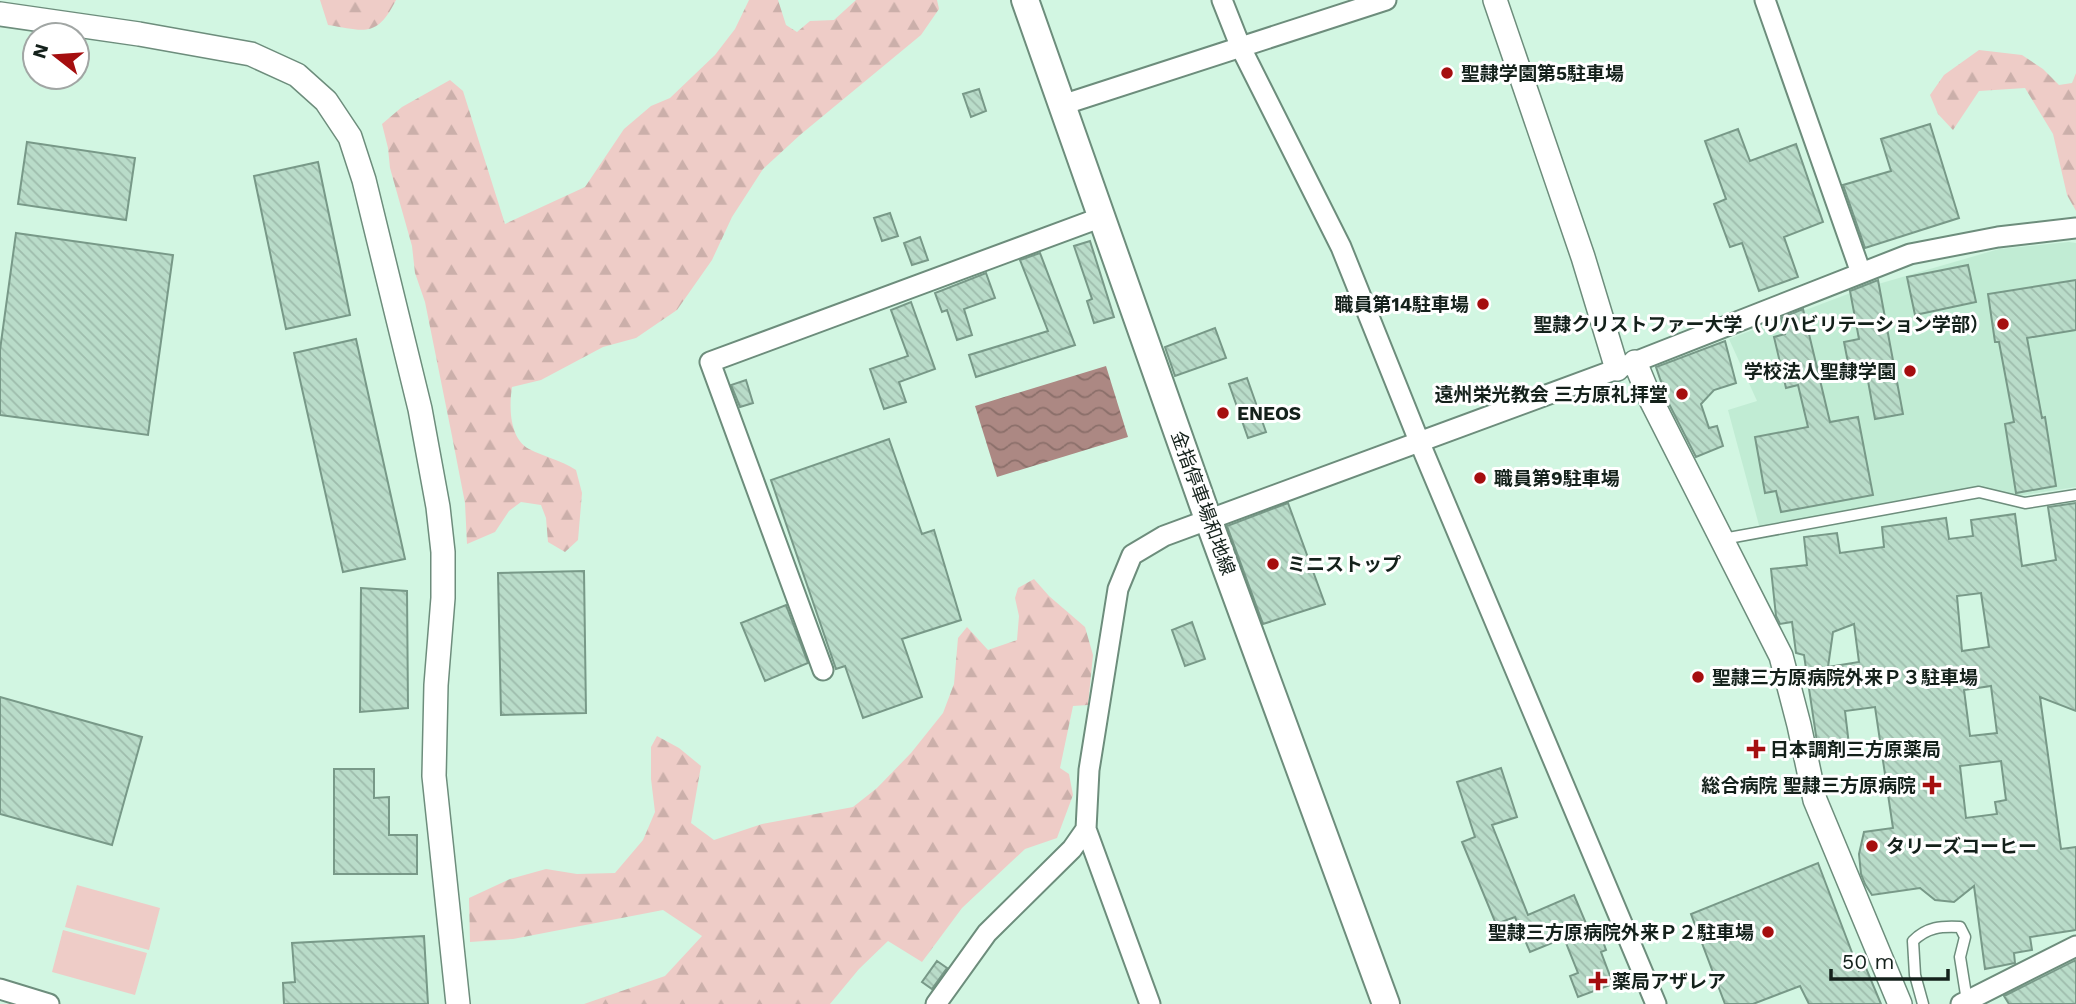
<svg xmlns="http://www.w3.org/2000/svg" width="2076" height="1004" viewBox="0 0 2076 1004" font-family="'Work Sans','Noto Sans JP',sans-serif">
<defs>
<pattern id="forest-firs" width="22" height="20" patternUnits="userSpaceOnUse" patternTransform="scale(1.75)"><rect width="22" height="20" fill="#eeccc7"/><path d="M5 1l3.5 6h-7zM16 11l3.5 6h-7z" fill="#cbafaa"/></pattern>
<pattern id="water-waves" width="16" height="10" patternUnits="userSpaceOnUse" patternTransform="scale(1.75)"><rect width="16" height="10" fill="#ac8883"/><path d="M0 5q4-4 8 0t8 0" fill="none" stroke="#8b6f6a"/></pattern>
<pattern id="building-back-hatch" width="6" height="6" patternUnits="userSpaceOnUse" patternTransform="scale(1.75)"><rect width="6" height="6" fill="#b9dcc9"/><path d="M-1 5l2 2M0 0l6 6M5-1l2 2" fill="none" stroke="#9ebcac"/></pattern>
</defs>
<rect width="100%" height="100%" fill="#d2f6e2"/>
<path fill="#c1ecd4" d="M2069 242 2076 243V487L2018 496 1983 492 1760 529 1728 410 1757 401 1729 339 1861 289 1999 249Z"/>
<path fill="url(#forest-firs)" d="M320 0H396C377 38 365 31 328 25Z
M749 0H778L786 25 797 32 810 21 834 20 856 0H937L939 9 921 35 800 135 763 169 732 217 712 260 677 310 636 338 603 347 541 380 512 387C509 406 509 438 529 449 544 457 559 459 576 470L582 493 578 540 565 552 548 542 546 518 541 505 521 502 509 511 495 532 467 544 465 503 451 431 425 302 415 273 412 246 390 168 388 148 382 124 402 107 450 80 463 91 505 224 585 187 624 129 651 106 670 98 715 55 735 29Z
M1979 50 2022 55 2043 69 2059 85 2072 83 2076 73V211L2067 195 2053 134 2025 88 1979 91 1953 130 1938 114 1930 95 1944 75Z
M1034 579 1049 596 1085 627 1093 655 1088 705 1073 706 1060 768 1069 774 1073 795 1057 838 1025 849 962 908 922 962 888 941 859 969 830 1004H584L665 976 702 936 663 910 513 939 470 942 469 898 510 879 546 869 577 874 615 873 643 840 655 812 651 779V747L657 736 679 748 701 766 691 823 714 840 762 824 853 807 877 788 911 753 943 713 954 684 958 638 967 627 988 650 1017 640 1019 616 1015 598 1018 588Z"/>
<path fill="#eeccc7" d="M77 885 160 908 149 950 65 927Z
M63 930 147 953 135 995 52 972Z"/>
<path fill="url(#water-waves)" d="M1106 366 1128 437 997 477 975 406Z"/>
<path fill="url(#building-back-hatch)" stroke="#789988" stroke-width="2" fill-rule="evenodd" d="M979 89 986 111 971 117 963 94Z
M1930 124 1959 218 1865 248 1843 185 1891 171 1881 139Z
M1738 129 1750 161 1796 144 1823 222 1784 237 1798 277 1759 291 1742 243 1730 247 1714 204 1726 199 1705 141Z
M27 142 135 158 126 220 18 204Z
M318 162 350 315 286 329 254 176Z
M890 213 898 236 882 241 874 218Z
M16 233 173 255 148 435 0 415V350Z
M920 237 928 260 912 265 904 243Z
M1090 241 1114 317 1094 323 1087 301 1092 299 1074 246Z
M1040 253 1075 345 976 377 969 355 1048 331 1020 260Z
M1968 265 1976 302 1915 315 1907 277Z
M986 273 995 298 964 309 972 335 957 340 947 310 942 312 935 293Z
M1878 280 1903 414 1875 419 1866 370 1850 373 1844 342 1859 339 1850 291Z
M2076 280V330L2027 338 2042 418 2045 417 2056 486 2016 493 2005 424 2014 422 1999 342H1995L1988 294Z
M911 302 935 369 899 382 906 402 884 409 870 369 908 356 891 310Z
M1803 309 1830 422 1858 417 1873 495 1781 512 1776 491 1765 493 1755 437 1808 427 1798 385 1786 388 1774 337 1785 334 1781 318Z
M1215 328 1226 358 1175 376 1165 347Z
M356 339 405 559 343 572 294 353Z
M1725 341 1736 383 1714 390 1701 404 1709 428 1717 426 1723 446 1696 457 1668 402 1656 367Z
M1247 378 1266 432 1248 438 1229 384Z
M746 380 753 403 740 407 731 385Z
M889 439 922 534 934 530 961 620 902 639 922 697 863 718 845 666 836 669 771 480Z
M1288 503 1325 604 1263 624 1227 526Z
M2076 503V711L2040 697 2061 849 2076 847V930L2030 937 2032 950 2014 953 2015 963 1985 969 1974 886 1954 902 1935 900 1920 888 1872 895 1865 884 1861 874 1859 854 1864 832 1893 828 1875 707 1845 711 1849 745 1818 749 1804 655 1796 653 1792 622 1780 624 1776 616 1771 569 1807 565 1804 537 1837 533 1840 553 1884 547 1882 527 1946 518 1949 539 1973 536 1971 520 2015 514 2022 566 2056 560 2048 507ZM1981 593 1989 647 1962 651 1957 596ZM1854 624 1859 662 1828 667 1833 632ZM1991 686 1997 733 1970 736 1964 690ZM2001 761 2006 800 1995 802 1997 814 1966 818 1960 766Z
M584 571 586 713 501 715 498 573Z
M361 588 407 591 408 708 360 712Z
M786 605 808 663 765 681 741 623Z
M1192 622 1205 659 1185 666 1172 630Z
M0 697 142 737 112 845 0 814Z
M1501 768 1517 817 1492 825 1528 915 1574 895 1590 933 1599 930 1606 950 1601 952 1613 984 1578 997 1570 976 1578 973 1564 938 1530 952 1515 917 1496 924 1462 842 1475 837 1457 782Z
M334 769H374V798L389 797V835H417V874H334Z
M1818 863 1859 971 1866 968 1881 1004H1809L1800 986 1753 1004H1725L1691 914Z
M424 936 428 1004H284L283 983 295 982 292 943Z
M2076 960V1004H2009L2004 996Z
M937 961 947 968 932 989 922 982Z"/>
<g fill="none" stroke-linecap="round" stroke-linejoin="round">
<g stroke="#6d8d7c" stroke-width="13">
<path id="service" d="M1723 539 1979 492 2025 503 2076 495
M1923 1004 1915 975 1913 941C1927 927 1941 926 1960 927L1965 937 1960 957 1967 1001"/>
</g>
<g stroke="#6d8d7c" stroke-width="23">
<path id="minor" d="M1222 0 1241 48 1341 247 1419 441 1656 1004
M1765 0 1861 273
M1062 105 1386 0
M823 670 710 362 1102 217
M0 989 49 1004
M936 1004 987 933 1072 849 1086 829
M1150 1004 1086 829 1089 770 1118 589 1132 555 1164 536 1617 369 1910 254 1998 237 2076 228
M1961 1004 2076 946"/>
</g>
<g stroke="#6d8d7c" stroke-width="26">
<path id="tertiary" d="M1495 0 1583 257 1617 369
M0 14 139 34 251 54 297 75 326 101 350 137 364 180 420 409 438 507 443 552V598L436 685 434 776 458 1004
M1635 362 1649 396 1781 656 1799 725 1815 800 1900 1004"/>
</g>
<g stroke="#6d8d7c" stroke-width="30">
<path id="secondary" d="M1025 0 1208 519 1386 1004"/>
</g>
<use href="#service" stroke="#fff" stroke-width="10"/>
<use href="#minor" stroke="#fff" stroke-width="19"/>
<use href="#tertiary" stroke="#fff" stroke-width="23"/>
<use href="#secondary" stroke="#fff" stroke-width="26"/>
</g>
<g fill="#a50e0f" stroke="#fff" stroke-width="2.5">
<circle cx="1447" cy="73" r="7"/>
<circle cx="1483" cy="304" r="7"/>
<circle cx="2003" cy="324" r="7"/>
<circle cx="1910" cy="371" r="7"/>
<circle cx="1682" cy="394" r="7"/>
<circle cx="1223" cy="413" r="7"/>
<circle cx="1480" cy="478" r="7"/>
<circle cx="1273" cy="564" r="7"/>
<circle cx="1698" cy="677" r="7"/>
<path d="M1752.5 738.5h7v7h7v7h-7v7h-7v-7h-7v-7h7z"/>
<path d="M1928.5 774.5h7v7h7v7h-7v7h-7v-7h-7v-7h7z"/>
<circle cx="1872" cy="846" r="7"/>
<circle cx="1768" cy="932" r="7"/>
<path d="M1594.5 970.5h7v7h7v7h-7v7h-7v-7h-7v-7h7z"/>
</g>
<g text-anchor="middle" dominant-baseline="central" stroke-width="6" stroke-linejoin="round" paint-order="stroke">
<g font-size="19" font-weight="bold" fill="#14211b" stroke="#fff" text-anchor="start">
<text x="1461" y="73">聖隷学園第5駐車場</text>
<text x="1469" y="304" text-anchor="end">職員第14駐車場</text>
<text x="1989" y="324" text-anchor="end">聖隷クリストファー大学（リハビリテーション学部）</text>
<text x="1896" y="371" text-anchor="end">学校法人聖隷学園</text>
<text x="1668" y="394" text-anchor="end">遠州栄光教会 三方原礼拝堂</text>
<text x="1237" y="413">ENEOS</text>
<text x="1494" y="478">職員第9駐車場</text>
<text x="1287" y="564">ミニストップ</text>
<text x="1712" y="677">聖隷三方原病院外来Ｐ３駐車場</text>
<text x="1770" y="749">日本調剤三方原薬局</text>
<text x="1916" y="785" text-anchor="end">総合病院 聖隷三方原病院</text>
<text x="1886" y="846">タリーズコーヒー</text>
<text x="1754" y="932" text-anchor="end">聖隷三方原病院外来Ｐ２駐車場</text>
<text x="1612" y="981">薬局アザレア</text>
</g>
<g font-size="19" fill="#14211b" stroke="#fff">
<text transform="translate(1203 503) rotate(70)">金指停車場和地線</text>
</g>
</g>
<g transform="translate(56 56) rotate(287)"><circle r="33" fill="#ffffff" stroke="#a1a6a4" stroke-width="2"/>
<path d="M0-5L12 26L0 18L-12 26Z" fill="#a50e0f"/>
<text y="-10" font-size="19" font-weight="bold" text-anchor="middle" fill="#14211b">N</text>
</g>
<path d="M1831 969v10h117v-10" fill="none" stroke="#14211b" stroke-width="3.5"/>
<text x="1842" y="969" font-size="21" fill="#14211b" stroke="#ffffff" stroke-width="5" paint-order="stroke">50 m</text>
</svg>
